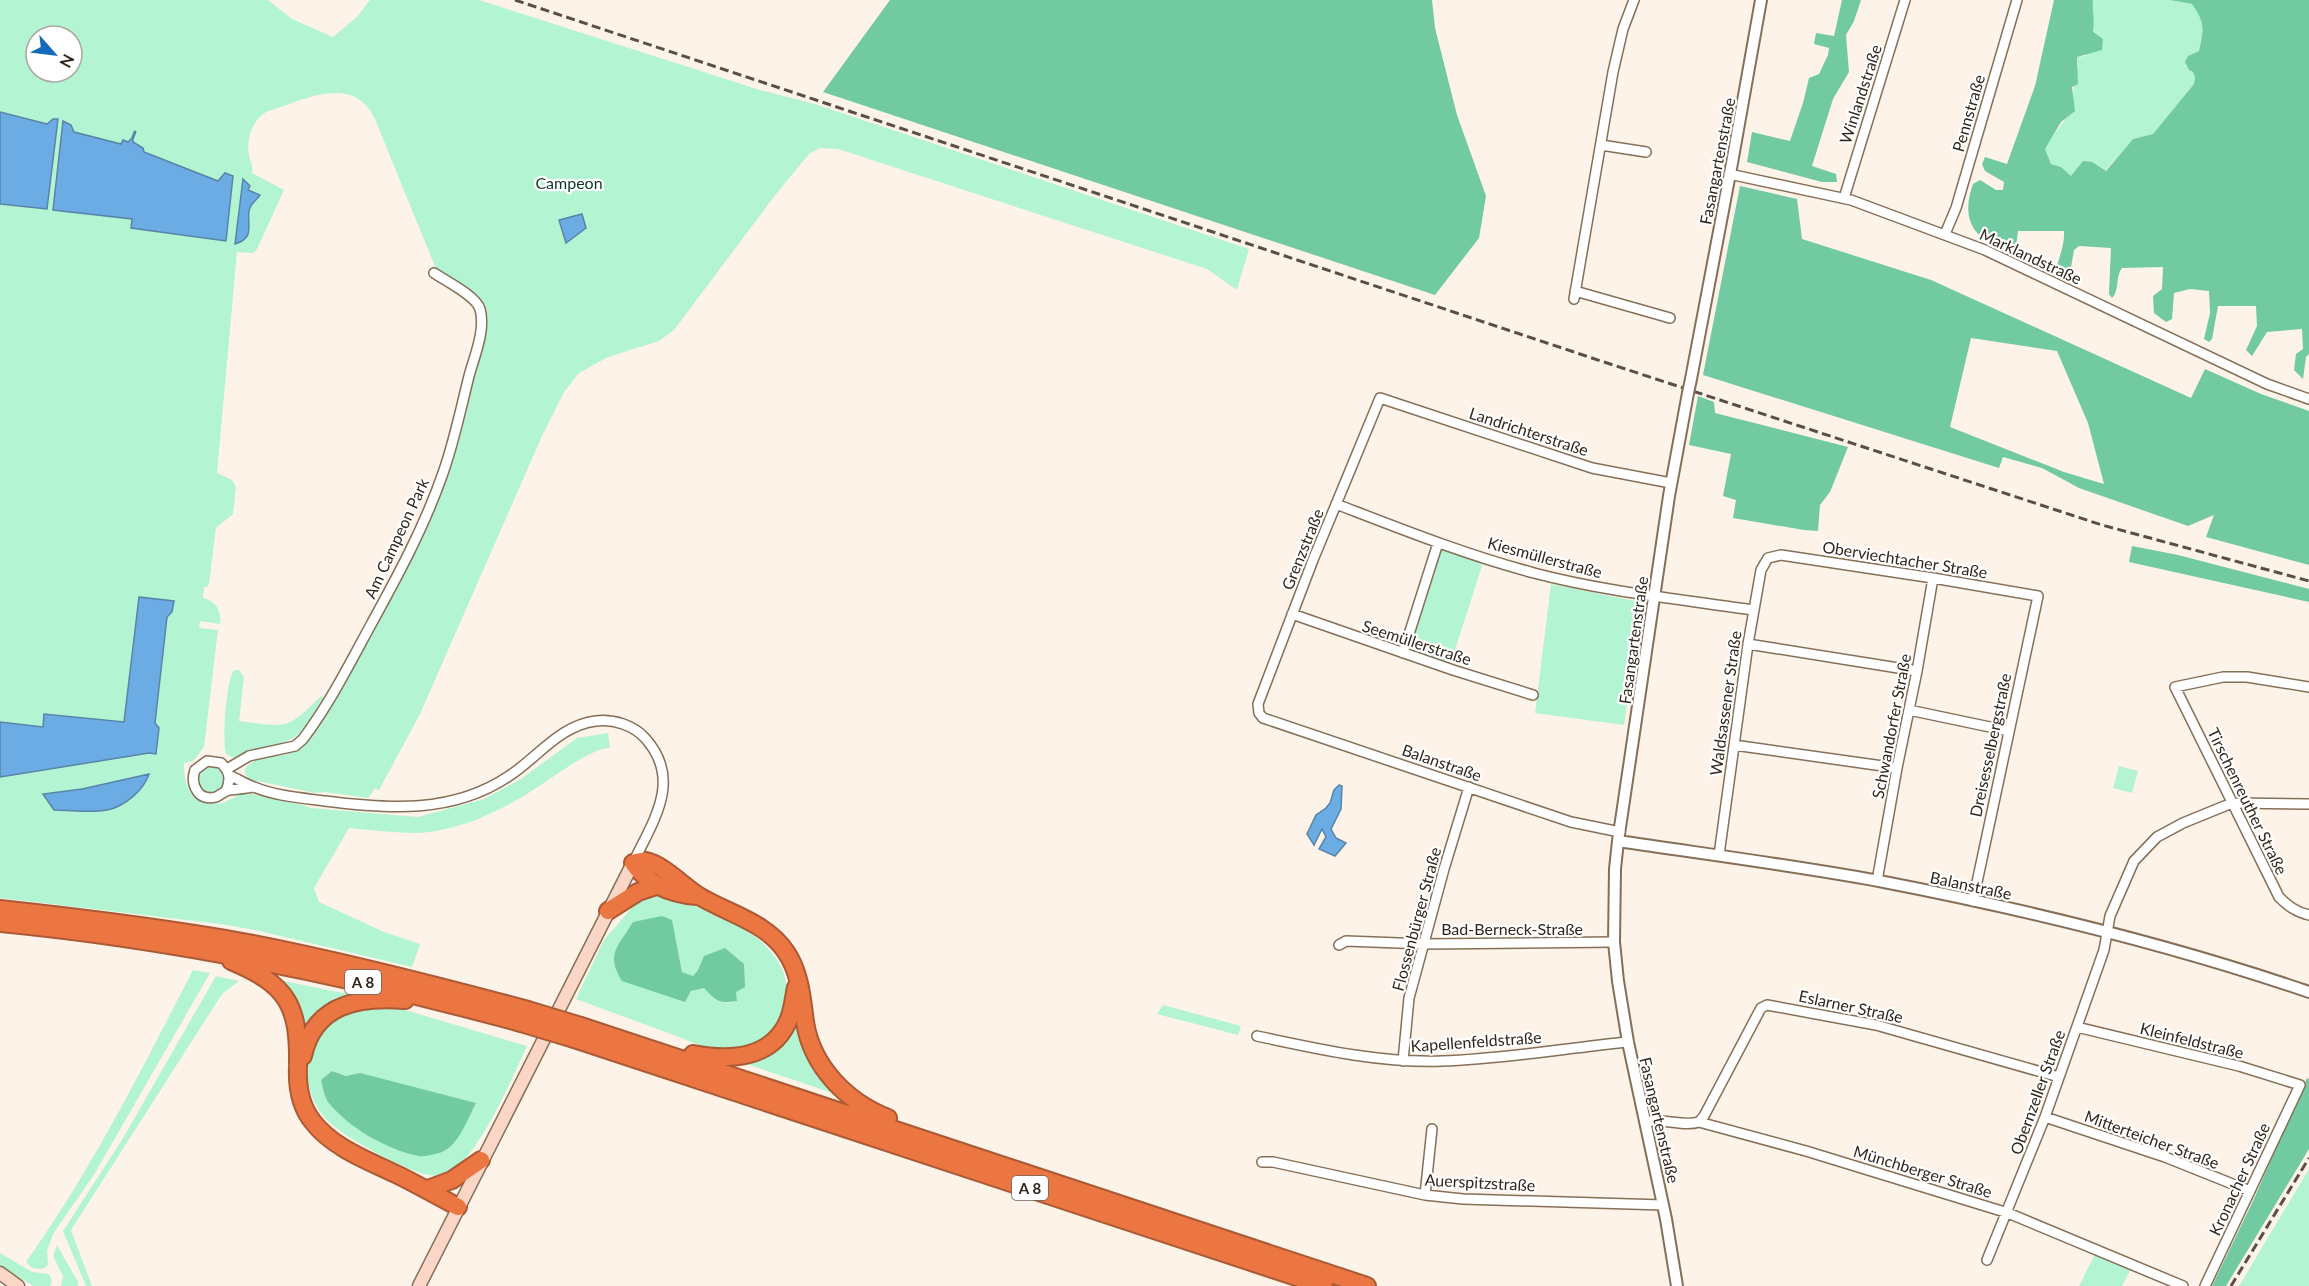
<svg xmlns="http://www.w3.org/2000/svg" width="2309" height="1286" viewBox="0 0 2309 1286" font-family="Lato,sans-serif">
<rect width="100%" height="100%" fill="#fdf3e8"/>
<path fill="#b3f4d3" fill-rule="evenodd" d="M0 0H268L292 19 333 37 357 17 370 0H479L760 90 815 104 1249 249 1237 290 1207 269 838 149 820 148 809 154 776 194 674 330 659 341 608 357 579 373 564 392 542 436 420 714 379 790 375 788 368 798 324 792 315 793 248 779 244 770C256 753 279 759 296 751 302 748 306 743 311 738L384 611 435 505 447 476 484 343 488 321 486 307 480 299 436 269 375 119C353 72 302 101 266 112 251 121 245 143 250 159 252 165 253 166 252 173L284 190 257 249 253 253 237 252 217 473 232 480 236 487 233 514 216 528 209 584 207 587H204L203 598C215 601 222 610 220 624L200 621 199 628 218 630 204 747 193 761 184 763C184 780 187 800 208 803 213 804 218 804 222 803 232 799 238 794 248 793L303 805 311 808 418 817 484 799 521 779 577 738 608 733 610 748C590 747 542 786 522 797 492 815 453 832 418 833 395 833 372 830 349 828L314 888 319 902 384 932 420 944 412 967 255 930 220 924 0 898ZM36 36H72V72H36Z
M2093 0H2170L2192 4C2205 23 2204 28 2199 51L2188 56 2189 70 2193 72 2195 78 2194 84 2153 134 2133 139 2105 171 2092 162 2071 176 2061 167 2051 164 2045 149C2050 136 2064 125 2068 113 2074 97 2074 81 2078 65L2077 57 2085 56 2103 39 2093 33C2095 21 2091 12 2093 0Z
M1442 549 1479 560 1482 566 1452 659 1444 663 1411 653 1407 647 1439 552Z
M1551 584 1640 602 1641 606 1624 725 1535 713Z
M234 670H239L244 677 239 721C288 727 286 731 322 695L323 698C315 711 308 727 296 736 278 749 252 744 234 758L226 754C222 742 226 680 234 670Z
M197 779a14 14 0 1 1 28 0a14 14 0 1 1-28 0Z
M2119 766 2138 771 2132 793 2113 788Z
M655 895C674 895 727 918 744 929 758 937 771 950 779 963 785 972 787 984 786 994 783 1027 760 1049 727 1051 712 1052 692 1042 679 1037 645 1024 610 1012 576 999L604 940 634 905ZM672 920 682 972 693 976 698 970 704 956 736 992 737 1001 728 1003 704 988 691 991 685 1002Z
M193 970 210 973 95 1173 53 1234 47 1251 48 1265 43 1269 32 1268 26 1262C92 1169 141 1071 193 970Z
M216 976 239 981 222 994 71 1230 92 1286H86L63 1231 122 1140Z
M279 980 353 995 304 1034Z
M388 1005 527 1046C512 1078 480 1154 451 1171 444 1174 437 1177 429 1175 408 1172 339 1135 325 1118 301 1090 299 1044 332 1021 336 1018 341 1013 347 1011 359 1007 375 1007 388 1005ZM332 1071 346 1076 360 1074 476 1103 457 1138 444 1151 421 1156 362 1131 339 1114 326 1099Z
M1163 1005 1241 1026 1238 1035 1157 1014Z
M799 1009 841 1096 738 1061Z
M2309 1169V1286H2239Z
M57 1245 78 1282V1286H61L63 1276 53 1256Z
M0 1253 32 1272 49 1274 52 1281 50 1286H33L0 1265Z
M2095 1254 2131 1269 2122 1286H2079Z"/>
<path fill="#71caa1" fill-rule="evenodd" d="M890 0H1432L1435 28 1457 115 1486 196 1479 238 1435 295 823 92Z
M1842 0H1861L1854 21 1846 35 1849 72 1833 99 1812 166 1836 174 1837 182H1822L1747 162 1752 132 1790 141 1803 103 1809 78 1819 74 1828 55 1829 48 1814 44 1816 33 1834 36Z
M2054 0H2093C2092 12 2095 21 2093 32L2103 39 2102 50 2077 57 2078 84 2072 87 2075 111 2061 122 2045 149 2051 164 2061 167 2071 176 2083 161 2092 162 2106 171 2133 139 2153 134 2194 84 2195 78 2193 72 2189 70 2185 62 2188 56 2199 51C2204 28 2205 23 2192 4L2170 0H2309V354L2306 357 2303 379 2294 370 2296 354 2303 349 2302 329 2267 332 2252 356 2246 350 2257 326 2256 306H2218L2212 339 2209 342 2204 339 2210 313 2209 291 2190 289 2174 293 2172 319 2166 322 2154 313 2153 296 2162 289 2163 267 2122 268C2115 277 2120 290 2112 298L2109 294 2111 248 2079 246 2074 250 2070 273 2065 276 2056 272C2058 258 2065 246 2064 231H2018L2016 247 2013 251C2005 247 1998 245 1990 242 1965 230 1965 206 1973 184L1980 180 1996 190H2003L2004 182 1985 171 1982 164 1985 157 2007 164 2035 86Z
M1740 186 1797 199 1802 239 1931 280 2191 398 2205 369 2261 394 2309 411V565L2206 537 2214 515 2188 526 2079 488 2042 468 2003 457 1999 468 1703 375ZM1971 338 2057 351 2088 423 2104 484 2064 472 1950 427Z
M1698 396 1714 402 1715 413 1848 447 1830 492 1820 505 1818 531 1804 530 1733 518 1736 500 1723 496 1731 454 1689 445Z
M2132 546 2178 555 2309 589V602L2129 562Z
M662 916 672 920 682 972 693 976 698 970 704 956 725 948 744 964 745 987 736 992 737 1001C719 1004 716 1001 704 988L691 991 685 1002 622 981C605 954 618 947 633 922Z
M332 1071 346 1076 360 1073 476 1103C468 1118 459 1145 442 1152 436 1154 425 1157 419 1156 387 1150 348 1127 328 1102 324 1096 323 1087 321 1080Z
M2307 1078 2309 1079V1149L2226 1286H2212L2253 1201Z"/>
<path fill="#6aace3" stroke="#5984a7" stroke-width="1.5" d="M0 112 47 124 53 119H58L47 209 0 204Z
M63 121 71 125 74 132 121 144 123 140 128 142 133 137V142L143 148 144 152 218 181 225 173 233 176 226 241 131 228 132 219 53 210Z
M243 179 250 186 248 190 260 195C256 201 250 204 249 211 247 226 255 238 235 244Z
M582 214 586 228 566 243 559 220Z
M139 597 174 601 172 612 167 617 155 723 159 728 156 754 149 753 0 777V722L43 727 44 714 124 722Z
M149 774C144 790 124 807 107 810 91 813 71 810 54 810L43 794 82 789Z
M1339 785 1342 786 1341 809 1331 829 1336 838 1346 843 1335 856 1319 849 1326 837 1322 829 1314 845 1307 834 1316 815 1326 808 1330 803 1334 790Z"/>
<g fill="none" stroke-linecap="round" stroke-linejoin="round">
<path stroke="#5984a7" stroke-width="3" d="M133 137 135 132"/>
<g stroke="#866f57" stroke-width="12">
<path id="minor" d="M1601 145 1646 152
M1729 174 1851 200 1985 250 2267 384 2309 399
M1844 198 1905 0
M1945 234 1956 208 2017 0
M1575 291 1670 318
M1574 299 1613 72 1623 29 1634 0
M1336 504C1401 529 1466 555 1534 573 1606 592 1680 599 1753 610
M1292 614 1453 670 1533 695
M1748 644 1917 671
M1403 653 1438 543
M2309 687 2247 677H2223L2175 687 2279 897C2288 906 2296 912 2309 915
M1909 710 2009 731
M1734 745 1897 768
M227 769 249 756 295 746 303 739C328 706 348 667 368 630 396 579 424 528 443 473 454 442 461 408 469 376 474 357 486 330 480 309 476 296 446 281 434 273
M229 775C238 779 245 784 254 787 275 796 302 798 325 801 388 809 453 814 509 776 537 758 560 725 596 721 614 719 633 725 645 738 683 780 653 821 633 863
M226 791C231 779 230 772 221 763L207 761 195 770C190 784 198 802 216 797 221 795 224 791 229 790 237 789 245 789 253 787
M1620 832 1571 822 1263 718 1259 713 1258 704 1313 560 1380 398 1592 468 1671 483
M1719 855 1748 644 1761 570 1768 558 1781 555 1933 578 2038 596 1973 901
M1877 881 1897 768 1917 671 1933 578
M1339 945 1346 941 1425 944 1614 942
M2077 1027 2239 1066 2300 1085 2205 1286
M1257 1036C1318 1049 1379 1063 1442 1061 1504 1059 1566 1048 1628 1042
M1403 1061 1409 998 1444 869 1469 787
M2045 1117 2165 1157 2250 1191
M1645 1122C1664 1118 1684 1127 1699 1122L1806 1151 2008 1213 2183 1286
M1699 1122 1704 1116 1761 1008 1767 1005 1876 1025 2059 1077
M1262 1162H1273L1425 1195 1463 1199 1663 1205
M1425 1195 1432 1129
M1987 1260 2045 1117 2104 950 2110 916 2134 861 2157 837 2183 823 2232 803 2309 804"/>
</g>
<g stroke="#866f57" stroke-width="14">
<path id="tertiary" d="M1691 379 1732 163 1761 0
M1618 841C1705 854 1792 865 1879 881 2024 909 2169 944 2309 992
M1677 1286 1666 1219 1628 1042 1618 981 1614 942 1615 869 1618 841 1669 496 1688 393"/>
</g>
<g stroke="#866f57" stroke-width="15">
<path id="secondary" d="M0 1273 18 1286
M419 1286 633 863"/>
</g>
<g stroke="#aa5a35" stroke-width="20">
<path id="motorway" d="M697 896C671 894 648 885 633 863 636 862 642 860 646 861 664 865 684 887 699 896 729 914 766 922 786 952 800 972 802 999 805 1022 812 1067 847 1102 888 1118
M0 909C83 918 166 928 248 943 342 961 435 985 528 1010
M608 911 638 892 656 886
M0 923C177 940 349 976 521 1023
M231 961C288 985 299 1005 298 1066 297 1086 300 1106 313 1122 333 1148 369 1161 398 1175 418 1185 438 1196 458 1207
M581 1026 1367 1286
M574 1039 1324 1286
M693 1054C730 1061 773 1059 789 1019 793 1008 794 997 796 987
M303 1056C314 1004 359 996 405 1000
M428 1189 452 1180 481 1160"/>
</g>
<use href="#minor" stroke="#fff" stroke-width="9"/>
<use href="#tertiary" stroke="#fff" stroke-width="10"/>
<use href="#secondary" stroke="#f9d6c6" stroke-width="12"/>
<use href="#motorway" stroke="#ec7642" stroke-width="16"/>
<path stroke="#594f44" stroke-width="3" stroke-dasharray="9 4.5" stroke-linecap="butt" d="M515 0 1604 362 2102 525 2309 581
M2231 1286 2309 1158"/>
<g stroke="#866f57" stroke-width="14" stroke-linecap="butt">
<path id="tertiary-bridge" d="M1688 393 1691 379"/>
</g>
<g stroke="#aa5a35" stroke-width="20" stroke-linecap="butt">
<path id="motorway-bridge" d="M528 1010 581 1026
M521 1023 574 1039"/>
</g>
<use href="#tertiary-bridge" stroke="#fff" stroke-width="10"/>
<use href="#motorway-bridge" stroke="#ec7642" stroke-width="16"/>
</g>
<g text-anchor="middle" dominant-baseline="central" stroke-width="4.5" stroke-linejoin="round" paint-order="stroke">
<g fill="#fff" stroke="#6e6760" stroke-width="1.5">
<rect x="345" y="970" width="36" height="24" rx="4.5"/>
<rect x="1012" y="1176" width="36" height="24" rx="4.5"/>
</g>
<g font-size="15" font-weight="bold" fill="#30261c">
<text x="363" y="982">A 8</text>
<text x="1030" y="1188">A 8</text>
</g>
<g font-size="16" fill="#30261c" stroke="#fff">
<text transform="translate(1860 94) rotate(-72)">Winlandstraße</text>
<text transform="translate(1968 113) rotate(-74)">Pennstraße</text>
<text transform="translate(1717 161) rotate(-79)">Fasangartenstraße</text>
<text transform="translate(2031 256) rotate(25)">Marklandstraße</text>
<text transform="translate(1529 431) rotate(18)">Landrichterstraße</text>
<text transform="translate(396 538) rotate(-65)">Am Campeon Park</text>
<text transform="translate(1302 549) rotate(-68)">Grenzstraße</text>
<text transform="translate(1545 557) rotate(15)">Kiesmüllerstraße</text>
<text transform="translate(1905 559) rotate(9)">Oberviechtacher Straße</text>
<text transform="translate(1633 640) rotate(-82)">Fasangartenstraße</text>
<text transform="translate(1417 642) rotate(18)">Seemüllerstraße</text>
<text transform="translate(1725 703) rotate(-82)">Waldsassener Straße</text>
<text transform="translate(1891 726) rotate(-79)">Schwandorfer Straße</text>
<text transform="translate(1990 745) rotate(-78)">Dreisesselbergstraße</text>
<text transform="translate(1442 762) rotate(19)">Balanstraße</text>
<text transform="translate(2248 801) rotate(64)">Tirschenreuther Straße</text>
<text transform="translate(1971 885) rotate(12)">Balanstraße</text>
<text transform="translate(1416 919) rotate(-75)">Flossenbürger Straße</text>
<text x="1512" y="928">Bad-Berneck-Straße</text>
<text transform="translate(1851 1006) rotate(12)">Eslarner Straße</text>
<text transform="translate(2192 1040) rotate(14)">Kleinfeldstraße</text>
<text transform="translate(1476 1041) rotate(-4)">Kapellenfeldstraße</text>
<text transform="translate(2037 1092) rotate(-70)">Obernzeller Straße</text>
<text transform="translate(1660 1120) rotate(77)">Fasangartenstraße</text>
<text transform="translate(2152 1139) rotate(20)">Mitterteicher Straße</text>
<text transform="translate(1923 1171) rotate(17)">Münchberger Straße</text>
<text transform="translate(2239 1179) rotate(-65)">Kronacher Straße</text>
<text transform="translate(1480 1182) rotate(3)">Auerspitzstraße</text>
</g>
<g font-size="16" fill="#0e3626" stroke="#fff">
<text x="569" y="182">Campeon</text>
</g>
</g>
<g transform="translate(54 54) rotate(118)"><circle r="28" fill="#ffffff" stroke="#aca8a4" stroke-width="1.5"/>
<path d="M0-4.5L10 22L0 15L-10 22Z" fill="#136bb9"/>
<text y="-9" font-size="16" font-weight="bold" text-anchor="middle" fill="#30261c">N</text>
</g>
</svg>
